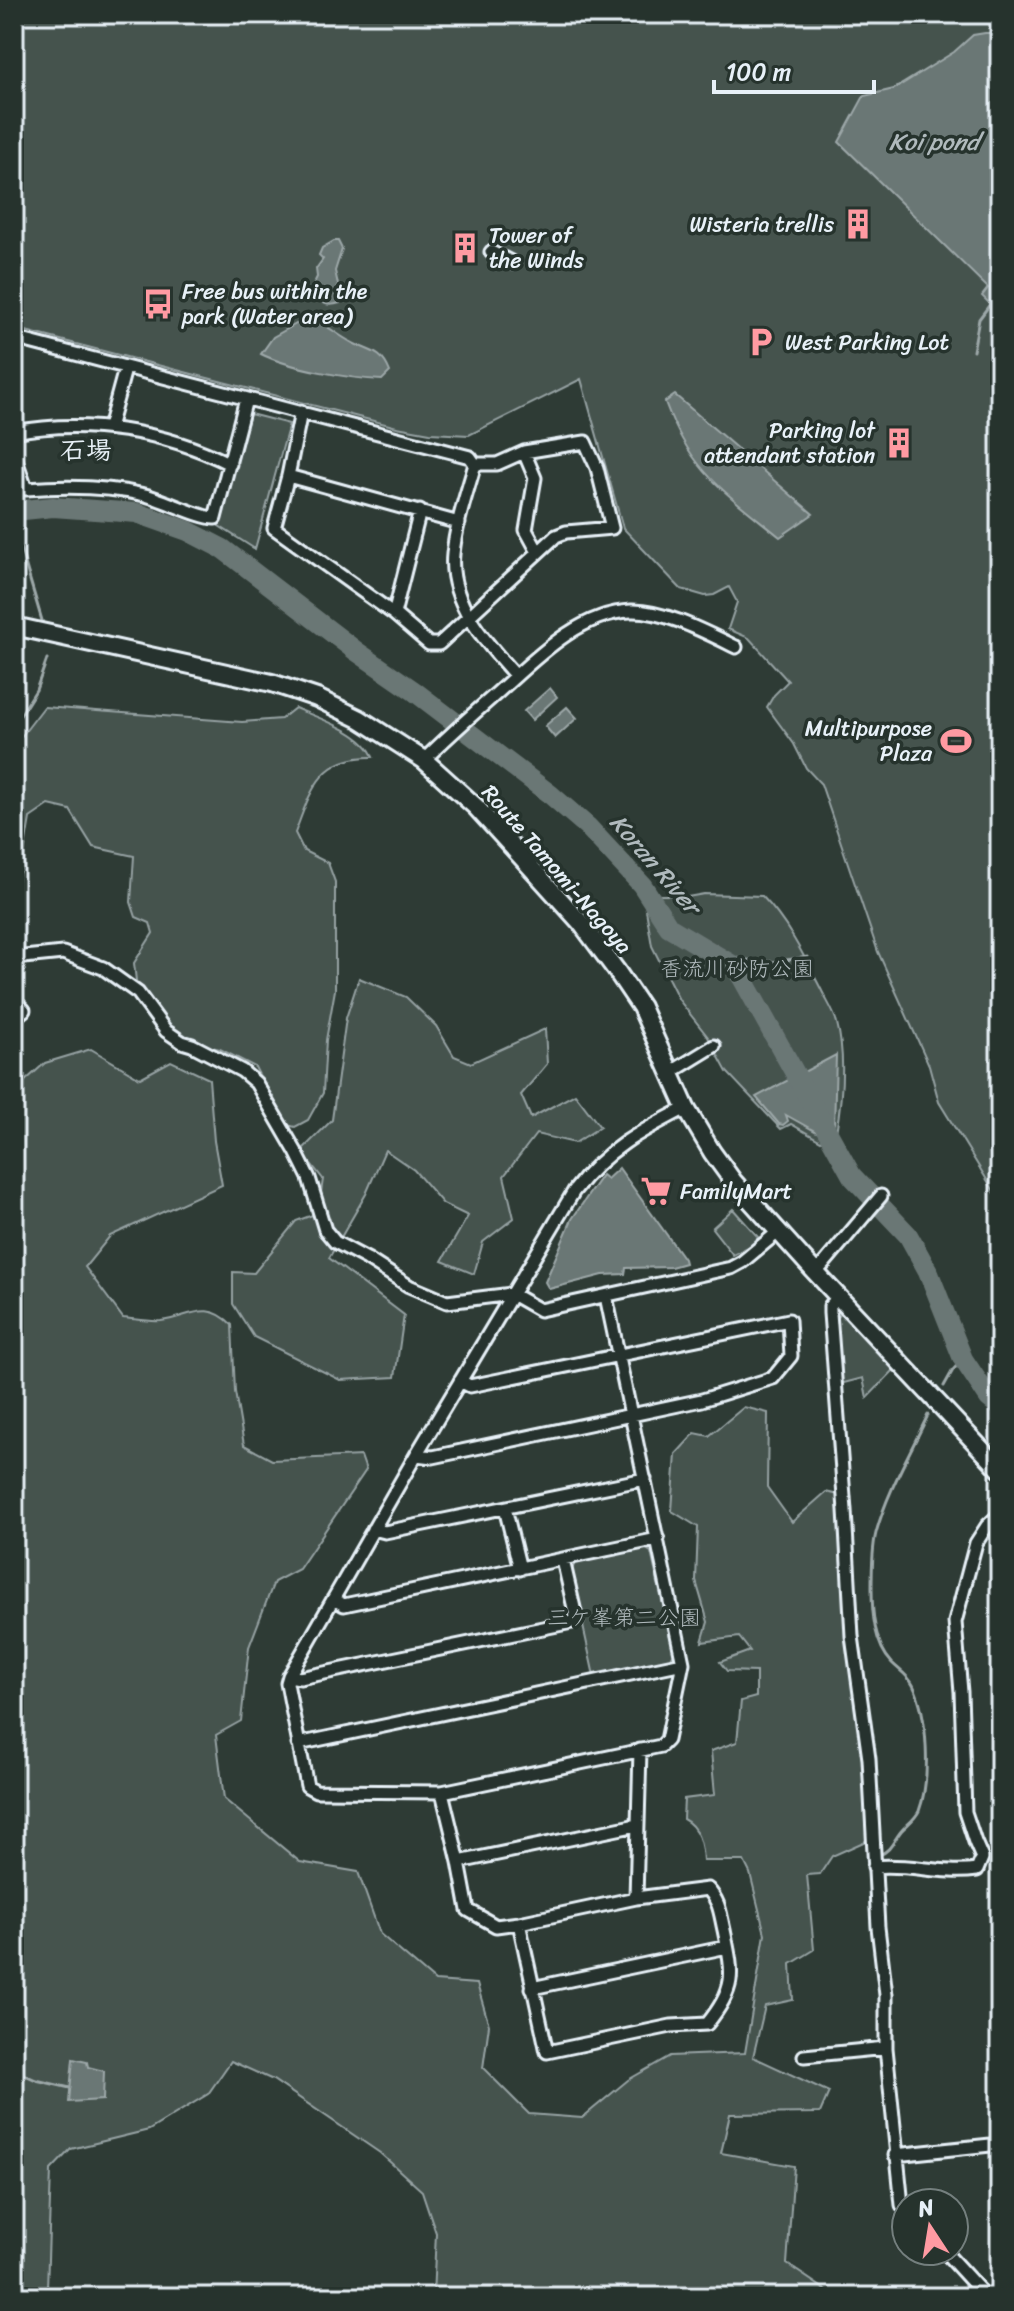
<svg xmlns="http://www.w3.org/2000/svg" width="1014" height="2311" viewBox="0 0 1014 2311" font-family="Sriracha,'Klee One',sans-serif">
<rect width="100%" height="100%" fill="#2e3b35"/>
<filter id="ink" filterUnits="userSpaceOnUse"><feTurbulence type="fractalNoise" baseFrequency=".0125" numOctaves="2"/><feDisplacementMap in="SourceGraphic" scale="16" xChannelSelector="R" yChannelSelector="G"/><feConvolveMatrix kernelMatrix="1 2 1 2 8 2 1 2 1" color-interpolation-filters="sRGB"/></filter>
<g filter="url(#ink)">
<path fill="#45524e" stroke="#96a2a3" stroke-width="2" d="M14 14H1000V1201L939 1102 929 1065 878 952 821 784 806 768 794 744 767 707 774 695 788 681 749 638 728 629 737 602 729 587 714 595 705 596 681 589 623 528 581 379 469 435 430 433 397 427 14 328Z
M250 414 289 424 255 549 219 526Z
M44 707 242 722 281 719 295 708C318 718 364 732 373 757 320 756 311 790 295 833L304 851 328 863 335 882V990L326 1040 323 1093 308 1120 295 1127 284 1124 255 1067 220 1049 193 1043 176 1035 136 981 134 963 153 933 150 923 136 917 131 902 134 856 93 847 70 810 49 805 30 818 23 860 14 891V746Z
M704 894 762 896C788 923 804 956 821 989 826 1000 834 1011 837 1023 846 1057 842 1098 836 1133L821 1141 791 1124 781 1129 727 1072 708 1037 679 1000 652 946 645 904 655 895H671L682 898Z
M359 978 406 997 436 1026 454 1056 471 1063 545 1029 547 1064 521 1095 531 1118 575 1094 600 1127 575 1143 536 1134 504 1176 514 1218 483 1242 474 1274 442 1261 468 1216 443 1204 414 1170 385 1150 366 1194 329 1258 404 1315 395 1377 340 1380 254 1337 233 1304V1272L254 1273 296 1221 318 1213 323 1179 301 1151 332 1120 346 1018Z
M91 1049 140 1078 171 1061 209 1079 214 1141 222 1185 110 1236 85 1267 123 1318C135 1319 149 1322 161 1321 190 1317 207 1299 232 1325L235 1392 244 1445 272 1460 361 1456 366 1470 299 1569 274 1582 249 1647 241 1721 216 1735 224 1799 300 1862 358 1872 380 1934 435 1981 477 1984 489 2025 483 2068 529 2114 582 2118 628 2080 670 2056 745 2053 765 1934 750 1873 744 1861H703C702 1845 699 1827 683 1819L684 1799 715 1795 711 1751 737 1742 741 1701 756 1697V1672L727 1671 720 1662 750 1651 739 1637 702 1642 708 1622 696 1581 698 1527 672 1511 676 1454 695 1433 709 1436 744 1407 768 1413 767 1487 792 1522 826 1492 839 1495 865 1758 868 1840 832 1856 820 1874 807 1875 814 1950 791 1964 793 2000 765 2006 753 2057 829 2092 820 2113 730 2114 721 2153 794 2166 787 2264 836 2297H433L436 2233 422 2191 380 2153 273 2080 231 2061 208 2094 149 2130 71 2149 51 2170 47 2289 49 2297H14V1091L45 1063Z
M733 1209 758 1237 752 1245 733 1255 712 1228Z
M842 1312 896 1368 867 1398 863 1378 840 1384 836 1320Z
M644 1548 651 1552 674 1654 669 1660 594 1676 571 1571 575 1563Z"/>
<path fill="#6b7775" stroke="#9da8a9" stroke-width="2" d="M985 33H1000V304L994 308 982 296 988 288 839 142 864 96 894 89 954 52 973 35Z
M334 241H338L342 249 335 271 339 289 340 303C321 309 318 299 314 283L317 277 316 269 323 259 319 255 322 248Z
M305 319C324 321 334 333 351 342 369 352 381 349 390 372L382 380C350 379 289 368 261 354L273 337Z
M675 395 813 514 780 537C725 492 691 472 665 402Z
M550 688 557 697 532 720 524 711Z
M567 707 577 718 555 738 545 726Z
M836 1055 834 1130 822 1135 786 1115 788 1121 783 1125 779 1124 756 1097Z
M619 1168 684 1259 685 1263 671 1267 626 1268 625 1274 603 1275 549 1289 545 1282 572 1219 602 1175 607 1179Z
M73 2059 87 2062 88 2067 104 2071 103 2100 69 2102Z"/>
<g fill="none" stroke-linecap="round" stroke-linejoin="round">
<path stroke="#9da8a9" stroke-width="3" d="M973 351 979 319 991 303
M14 526 43 624
M14 725 36 690 47 659
M720 958 772 962 808 957
M944 1386 953 1370 963 1359
M879 1855C892 1851 894 1838 903 1829 909 1823 916 1818 919 1811 931 1779 928 1715 913 1685 908 1675 899 1670 892 1663 874 1644 872 1612 872 1588 872 1571 872 1549 876 1533 887 1492 910 1453 928 1415
M14 2070 36 2080 70 2088"/>
<path stroke="#6b7775" stroke-width="20" d="M14 511 53 507 137 513 188 531 223 549 356 651 414 691 551 795 588 827 642 885 669 927 736 967 852 1176 908 1235 928 1271 963 1359 989 1398 1000 1407"/>
<g stroke="#e8f1f8" stroke-width="17">
<path id="street" d="M491 252 513 263
M14 338 470 457 475 464C467 493 456 523 453 554 448 602 486 643 516 676
M301 412 288 476 274 528 394 614 429 644H439L556 536 566 532 612 528 597 468 585 442 524 452 497 464H475
M109 428 125 369
M14 432C87 418 164 431 230 464
M524 452 535 478 526 530 538 552
M14 454 26 489C66 486 105 486 145 495 162 499 203 519 215 518L246 399
M288 476 459 523
M394 614 420 511
M424 760C447 737 472 715 497 693 534 660 578 613 631 611 664 610 707 633 736 647
M14 958 63 953 103 968 138 993 166 1031 182 1042 192 1045 242 1071 256 1083 296 1152 309 1178 325 1230 335 1242 367 1259 409 1286 447 1302 512 1294 540 1310 731 1268 742 1262 778 1232
M14 1000 24 1010 14 1018
M670 1073 714 1046
M816 1273 881 1196
M606 1296 683 1663 667 1740 661 1746 442 1792 316 1791 307 1786 287 1683 289 1676 416 1455 574 1191C606 1149 641 1131 686 1108
M839 1297 830 1306V1313L845 1510 852 1636 869 1759 878 1927 886 1995V2048L902 2205 906 2210
M416 1455 433 1457 702 1400 773 1378 791 1356 789 1320 470 1386 460 1381
M505 1508 520 1569
M373 1529 385 1532 645 1479
M333 1599 344 1605 658 1539
M289 1676 300 1678 577 1621 563 1560
M298 1744 683 1663
M442 1792 459 1862 468 1910 496 1926 519 1923 636 1898 640 1750
M459 1862 637 1825
M874 1867C908 1863 943 1875 977 1870L982 1858 975 1842 965 1812 961 1692 955 1622 976 1543 987 1526 1000 1514
M519 1923 547 2052 671 2026 707 2024C737 1987 733 1974 724 1930 720 1913 720 1902 708 1889L636 1898
M532 1988 727 1947
M804 2056 886 2048
M895 2155 1000 2144
M944 2251 986 2297"/>
</g>
<g stroke="#e8f1f8" stroke-width="22">
<path id="secondary" d="M14 626 272 683 317 698 360 719 424 760 476 807 527 863 581 923 616 970 641 1007 686 1108 712 1152 733 1181 816 1273 1000 1469"/>
</g>
<use href="#street" stroke="#26332d" stroke-width="11"/>
<use href="#secondary" stroke="#26332d" stroke-width="16"/>
</g>
</g>
<defs>
<g id="building-bare" transform="scale(2.4)"><path d="M-4-6H4V6H1V3H-1V6H-4ZM-2.5-4.3h1.7v1.8h-1.7ZM.8-4.3h1.7v1.8H.8ZM-2.5-1h1.7V.8h-1.7ZM.8-1h1.7V.8H.8Z" fill="#ff9aa2" stroke="#26332d" stroke-width="2.5" paint-order="stroke"/></g>
<g id="bus-bare" transform="scale(2.4)"><path d="M-5-6H5V4H4V6H2V4H-2V6H-4V4H-5ZM-3.5-4V0h7V-4ZM-3.5 1.2v1.5H-2V1.2ZM2 1.2v1.5H3.5V1.2Z" fill="#ff9aa2" stroke="#26332d" stroke-width="2.5" paint-order="stroke"/></g>
<g id="parking-bare" transform="scale(2.4)"><path d="M-3.5-5.5H1a3.5 3.5 0 0 1 0 7H-1V5.5H-3.5ZM-1-3.4V-.6H.8a1.4 1.4 0 0 0 0-2.8Z" fill="#ff9aa2" stroke="#26332d" stroke-width="2.5" paint-order="stroke"/></g>
<g id="stadium-bare" transform="scale(2.4)"><path d="M0-5a6.5 5 0 1 0 0 10a6.5 5 0 1 0 0-10ZM-3.5-1.8h7v3.6h-7Z" fill="#ff9aa2" stroke="#26332d" stroke-width="2.5" paint-order="stroke"/></g>
<g id="supermarket-bare" transform="scale(2.4)"><path d="M-6-5.5h2.5l.6 2H6L4.5 2H-2.5L-4.4-4H-6ZM-1.5 3.2a1.3 1.3 0 1 0 .1 0ZM3 3.2a1.3 1.3 0 1 0 .1 0Z" fill="#ff9aa2" stroke="#26332d" stroke-width="2.5" paint-order="stroke"/></g>
</defs>
<g fill-rule="evenodd">
<use href="#building-bare" x="858" y="224"/>
<use href="#building-bare" x="465" y="248"/>
<use href="#bus-bare" x="158" y="304"/>
<use href="#parking-bare" x="761" y="342"/>
<use href="#building-bare" x="899" y="443"/>
<use href="#stadium-bare" x="956" y="741"/>
<use href="#supermarket-bare" x="656" y="1191"/>
</g>
<g text-anchor="middle" dominant-baseline="central" stroke-width="7" stroke-linejoin="round" paint-order="stroke">
<g font-size="22" fill="#e8f1f8" stroke="#26332d" text-anchor="start">
<text x="834" y="224" text-anchor="end">Wisteria trellis</text>
<text x="489" y="235">Tower of<tspan x="489" dy="25">the Winds</tspan></text>
<text x="182" y="291">Free bus within the<tspan x="182" dy="25">park (Water area)</tspan></text>
<text x="785" y="342">West Parking Lot</text>
<text x="875" y="430" text-anchor="end">Parking lot<tspan x="875" dy="25">attendant station</tspan></text>
<text x="932" y="728" text-anchor="end">Multipurpose<tspan x="932" dy="25">Plaza</tspan></text>
<text x="680" y="1191">FamilyMart</text>
</g>
<g font-size="22" fill="#e8f1f8" stroke="#26332d">
<text transform="translate(557 869) rotate(49)">Route Tamomi-Nagoya</text>
</g>
<g font-size="22" fill="#afb9bc" stroke="#26332d">
<text x="737" y="968">香流川砂防公園</text>
<text x="624" y="1617">三ケ峯第二公園</text>
</g>
<g font-size="24" font-style="italic" fill="#b0babd" stroke="#26332d">
<text x="934" y="142">Koi pond</text>
<text transform="translate(655 864) rotate(49)">Koran River</text>
</g>
<g font-size="26" font-weight="bold" fill="#e8f1f8" stroke="#26332d">
<text x="86" y="450">石場</text>
</g>
</g>
<rect width="1014" height="2311" fill="none" stroke="#26332d" stroke-width="48"/>
<rect x="24" y="24" width="966" height="2263" fill="none" stroke="#e8f1f8" stroke-width="3" filter="url(#ink)"/>
<g transform="translate(930 2227) rotate(348)"><circle r="38" fill="#26332d" stroke="#747f7e" stroke-width="2"/>
<path d="M0-6L14 30L0 20L-14 30Z" fill="#ff9aa2"/>
<text y="-12" font-size="22" font-weight="bold" text-anchor="middle" fill="#e8f1f8">N</text>
</g>
<path d="M714 80v12h160v-12" fill="none" stroke="#e8f1f8" stroke-width="4"/>
<text x="726" y="80" font-size="24" fill="#e8f1f8" stroke="#26332d" stroke-width="6" paint-order="stroke">100 m</text>
</svg>
